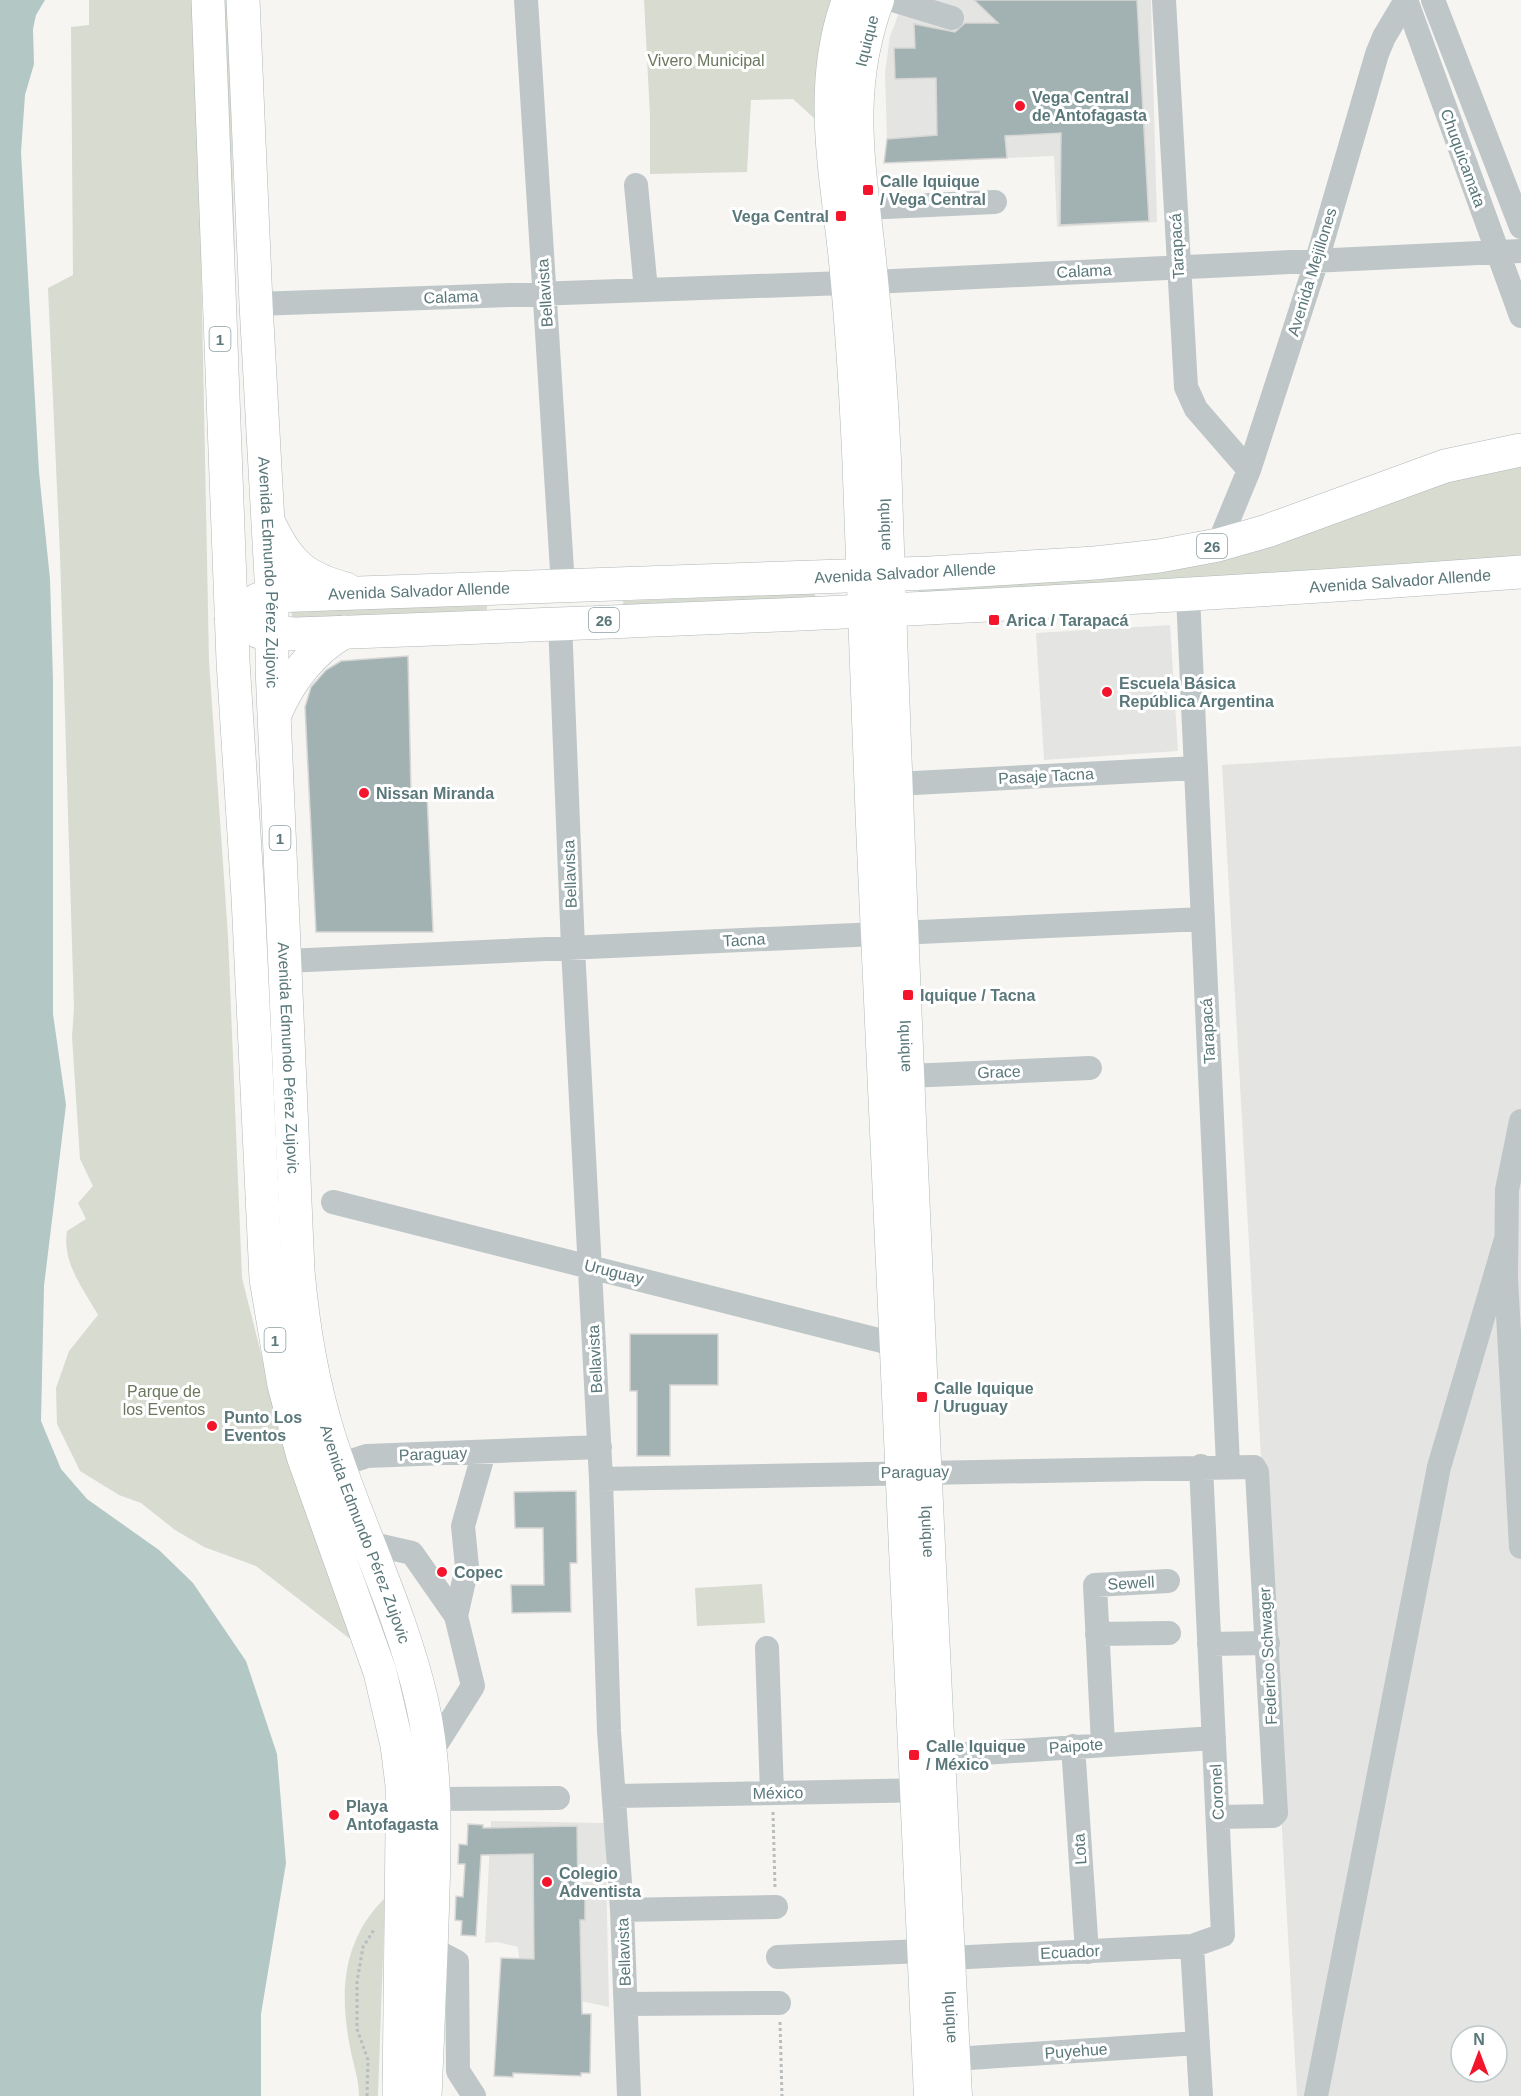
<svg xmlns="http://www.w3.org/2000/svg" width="1521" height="2096" viewBox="0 0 1521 2096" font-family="Arial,sans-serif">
<rect width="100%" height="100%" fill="#f6f5f2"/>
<path fill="#e4e4e3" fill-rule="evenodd" d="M904 0H1151L1157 222 1057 227 1054 156 884 163 887 139 885 73 890 36Z
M1170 625 1178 751 1044 760 1036 633Z
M1521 746V2096H1297L1222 765ZM1461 2036H1497V2072H1461Z
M491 1821 605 1823 609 2007 567 1998 523 2003 518 1947 497 1942 485 1943Z"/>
<path fill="#d8dbd0" d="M89 0H196L209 661 228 936 242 1278 279 1425 354 1642 256 1566 204 1547 175 1530 141 1503 119 1495 80 1471 57 1424 56 1388 69 1351 98 1315C83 1288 62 1263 67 1231L86 1219 78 1203 93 1186 80 1159 72 1037 74 1008 60 555 48 288 73 275 71 27 89 25Z
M215 0H228L235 256Z
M644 0H833C819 40 814 77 815 119L793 99 751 100 747 172 650 174V116Z
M1521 462V560L919 597V585L1044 578Z
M815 593V602L624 609 623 601Z
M487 606V615L293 627 291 608Z
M762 1584 765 1623 697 1626 695 1588Z
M385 1898 378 2096H359C359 2078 353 2064 350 2047 339 1991 343 1939 385 1898Z"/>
<path fill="#b3c7c5" d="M0 0H45L36 15 33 29 34 64 25 95 21 152 39 472 50 579 53 681V1014L66 1105 44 1286 41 1421 61 1469 87 1499 159 1550 193 1583 246 1661 277 1754 286 1863 261 2014V2096H0Z"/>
<path fill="#a2b2b3" stroke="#d7d6d5" stroke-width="1.5" d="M974 0H1137L1149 221 1060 225 1061 133 1005 136 1007 158 884 163 887 139 937 135 936 78 895 79 894 48H915L914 24 955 32 965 23H998Z
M408 656 411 792 427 794 433 932H316L305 707 311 687 326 670 341 661Z
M630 1334H718V1385H670V1456H637V1391H630Z
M576 1491 577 1563H570L571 1612 512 1613 511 1585H544L543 1528H515L514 1492Z
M468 1824 483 1825V1828L577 1826 578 1895 585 1894V1920H580L582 2014H591L590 2073H581V2076L513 2073V2077L494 2076 501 1958 534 1959 533 1854 481 1855 476 1936 461 1935 462 1921 455 1920 456 1896 463 1897 465 1864H458L459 1844 467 1845Z"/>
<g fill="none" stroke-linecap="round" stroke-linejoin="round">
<g stroke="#afb9ba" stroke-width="33">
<g id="major">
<path d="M848 0C816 87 836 172 845 261 851 323 855 387 858 450 877 999 903 1548 930 2096"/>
<path id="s1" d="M878 0C844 92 860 166 870 260 877 327 882 393 885 460 903 1006 928 1551 956 2096"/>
</g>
</g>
<g stroke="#afb7b8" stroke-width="34">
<g id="highway">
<path d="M208 0 233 661 248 897 266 1279 284 1385 303 1456 380 1672 397 1745 402 1785V1831L399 2096"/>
<path id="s2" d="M243 0 256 304 272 596V667L298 1271C303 1327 312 1382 329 1436 357 1525 401 1610 422 1702 436 1764 435 1828 433 1892 431 1960 428 2028 425 2096"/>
<path id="s3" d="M1521 450 1445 466 1267 531 1218 545 1159 556 1095 563 930 573 272 596 259 599 231 615 259 632 296 634C705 619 1113 603 1521 572"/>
<path d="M270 525C288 563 304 578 346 589"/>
<path d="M275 714C290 679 311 651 344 632"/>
</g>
</g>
<path stroke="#b8bebf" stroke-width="3" stroke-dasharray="3 3" stroke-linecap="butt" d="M773 1812 775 1887
M780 2022 782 2096
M367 2096 368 2060 357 2029V1982L363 1947 375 1928"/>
<path stroke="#bec6c7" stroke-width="24" d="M526 0 563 586
M893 0 952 18
M1164 0 1186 387 1196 409 1249 470
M1406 0 1521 316
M1433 0 1521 227
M636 185 646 290
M864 208 995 202
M256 304 872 282 1521 251
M1218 545 1249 470 1317 260 1377 54 1384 37 1406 0
M1188 596 1228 1465
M560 622 573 948 601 1479 609 1731 622 1910 629 2096
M896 784 1196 768
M286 961 1203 919
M908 1076 1090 1068
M1521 1121 1507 1190 1506 1279 1521 1547
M333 1202 894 1344
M339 1465 367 1456 600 1447
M601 1479 1254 1467 1257 1472 1276 1813 1273 1816 1218 1817
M368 1543 412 1553 456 1616 473 1686 430 1754
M456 1616 467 1567 463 1526 484 1452
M1097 1634 1169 1633
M1209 1644 1268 1643
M767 1648 772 1793
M1103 1744 1095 1585 1168 1581
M1073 1746 1087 1952
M938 1756 1214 1738
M616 1796 931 1790
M434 1799 558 1798
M622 1910 776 1907
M432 1949 457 1962 458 2071 474 2096
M778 1957 923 1951
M949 1958 1192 1946
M626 2004 779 2003
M954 2059 1198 2043
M1201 2096 1192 1946 1223 1935 1201 1466
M1316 2096 1439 1467 1506 1239"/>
<use href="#major" stroke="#fff" stroke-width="32"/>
<use href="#highway" stroke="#fff" stroke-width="33"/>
</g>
<g fill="#f4142c" stroke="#fff" stroke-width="2">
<circle cx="1020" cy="106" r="6"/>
<rect x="862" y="184" width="12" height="12" rx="3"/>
<rect x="835" y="210" width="12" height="12" rx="3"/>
<rect x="988" y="614" width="12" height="12" rx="3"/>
<circle cx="1107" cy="692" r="6"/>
<circle cx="364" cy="793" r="6"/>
<rect x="902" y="989" width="12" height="12" rx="3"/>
<rect x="916" y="1391" width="12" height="12" rx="3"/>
<circle cx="212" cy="1426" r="6"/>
<circle cx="442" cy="1572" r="6"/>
<rect x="908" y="1749" width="12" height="12" rx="3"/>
<circle cx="334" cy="1815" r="6"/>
<circle cx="547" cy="1882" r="6"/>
</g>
<g text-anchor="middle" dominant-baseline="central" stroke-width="6" stroke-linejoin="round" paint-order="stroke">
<g fill="#fff" stroke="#8ca0a2" stroke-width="1.5">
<rect x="209.5" y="327" width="21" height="24" rx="4.5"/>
<rect x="1197" y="534" width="30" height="24" rx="4.5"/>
<rect x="589" y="608" width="30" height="24" rx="4.5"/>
<rect x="269.5" y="826" width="21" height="24" rx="4.5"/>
<rect x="264.5" y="1328" width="21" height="24" rx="4.5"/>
</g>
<g font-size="15" font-weight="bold" fill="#5a777a">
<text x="220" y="339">1</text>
<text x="1212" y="546">26</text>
<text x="604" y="620">26</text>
<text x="280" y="838">1</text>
<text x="275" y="1340">1</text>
</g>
<g font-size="16" fill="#5a777a" stroke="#fff">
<text transform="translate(867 41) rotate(-76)">Iquique</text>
<text transform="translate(1463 158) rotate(70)">Chuquicamata</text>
<text transform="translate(1177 246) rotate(-93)">Tarapacá</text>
<text transform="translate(1084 271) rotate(-3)">Calama</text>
<text transform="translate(1312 272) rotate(-73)">Avenida Mejillones</text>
<text transform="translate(545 293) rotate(-94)">Bellavista</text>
<text transform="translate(451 297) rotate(-2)">Calama</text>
<text stroke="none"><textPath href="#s1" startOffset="528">Iquique</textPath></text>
<text stroke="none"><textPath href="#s2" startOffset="573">Avenida Edmundo Pérez Zujovic</textPath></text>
<text transform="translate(905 573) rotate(-3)">Avenida Salvador Allende</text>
<text stroke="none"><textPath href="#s3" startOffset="2487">Avenida Salvador Allende</textPath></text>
<text transform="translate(419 591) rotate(-2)">Avenida Salvador Allende</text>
<text transform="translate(1046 776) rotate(-3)">Pasaje Tacna</text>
<text transform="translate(570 874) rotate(-92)">Bellavista</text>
<text transform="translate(744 940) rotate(-3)">Tacna</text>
<text transform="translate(1208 1031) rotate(-93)">Tarapacá</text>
<text stroke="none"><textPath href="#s1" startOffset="1050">Iquique</textPath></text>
<text stroke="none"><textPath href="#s2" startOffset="1059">Avenida Edmundo Pérez Zujovic</textPath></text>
<text transform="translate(999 1072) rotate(-2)">Grace</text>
<text transform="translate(614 1272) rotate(14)">Uruguay</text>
<text transform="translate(595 1359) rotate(-93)">Bellavista</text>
<text transform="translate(433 1454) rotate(-2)">Paraguay</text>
<text transform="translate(915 1472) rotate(-1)">Paraguay</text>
<text stroke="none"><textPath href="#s1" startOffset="1536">Iquique</textPath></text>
<text stroke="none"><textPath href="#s2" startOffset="1545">Avenida Edmundo Pérez Zujovic</textPath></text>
<text transform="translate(1131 1583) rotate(-3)">Sewell</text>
<text transform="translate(1268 1656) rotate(-93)">Federico Schwager</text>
<text transform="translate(1076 1746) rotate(-4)">Paipote</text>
<text transform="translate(1217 1792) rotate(-93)">Coronel</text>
<text transform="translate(778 1793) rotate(-1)">México</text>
<text transform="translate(1080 1849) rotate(-94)">Lota</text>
<text transform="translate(624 1952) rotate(-92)">Bellavista</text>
<text transform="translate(1070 1952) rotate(-3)">Ecuador</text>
<text stroke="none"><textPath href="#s1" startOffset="2022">Iquique</textPath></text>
<text transform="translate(1076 2051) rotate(-4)">Puyehue</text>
</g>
<g font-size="16" fill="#6b775d" stroke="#fff">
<text x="706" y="60">Vivero Municipal</text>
<text x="164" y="1391">Parque de<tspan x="164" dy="18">los Eventos</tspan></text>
</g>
<g font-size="16" font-weight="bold" fill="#5a777a" stroke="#fff" text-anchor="start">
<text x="1032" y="97">Vega Central<tspan x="1032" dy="18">de Antofagasta</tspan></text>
<text x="880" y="181">Calle Iquique<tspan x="880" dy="18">/ Vega Central</tspan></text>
<text x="829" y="216" text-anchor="end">Vega Central</text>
<text x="1006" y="620">Arica / Tarapacá</text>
<text x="1119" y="683">Escuela Básica<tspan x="1119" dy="18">República Argentina</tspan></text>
<text x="376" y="793">Nissan Miranda</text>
<text x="920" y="995">Iquique / Tacna</text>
<text x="934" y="1388">Calle Iquique<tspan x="934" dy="18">/ Uruguay</tspan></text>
<text x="224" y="1417">Punto Los<tspan x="224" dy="18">Eventos</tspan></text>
<text x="454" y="1572">Copec</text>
<text x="926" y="1746">Calle Iquique<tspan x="926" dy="18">/ México</tspan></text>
<text x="346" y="1806">Playa<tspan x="346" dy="18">Antofagasta</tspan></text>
<text x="559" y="1873">Colegio<tspan x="559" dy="18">Adventista</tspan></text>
</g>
</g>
<g transform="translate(1479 2054)"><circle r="28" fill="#ffffff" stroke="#bdc9ca" stroke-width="1.5"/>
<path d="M0-4.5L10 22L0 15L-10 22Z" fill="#f4142c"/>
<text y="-9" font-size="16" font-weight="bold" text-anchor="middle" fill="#5a777a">N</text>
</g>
</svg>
